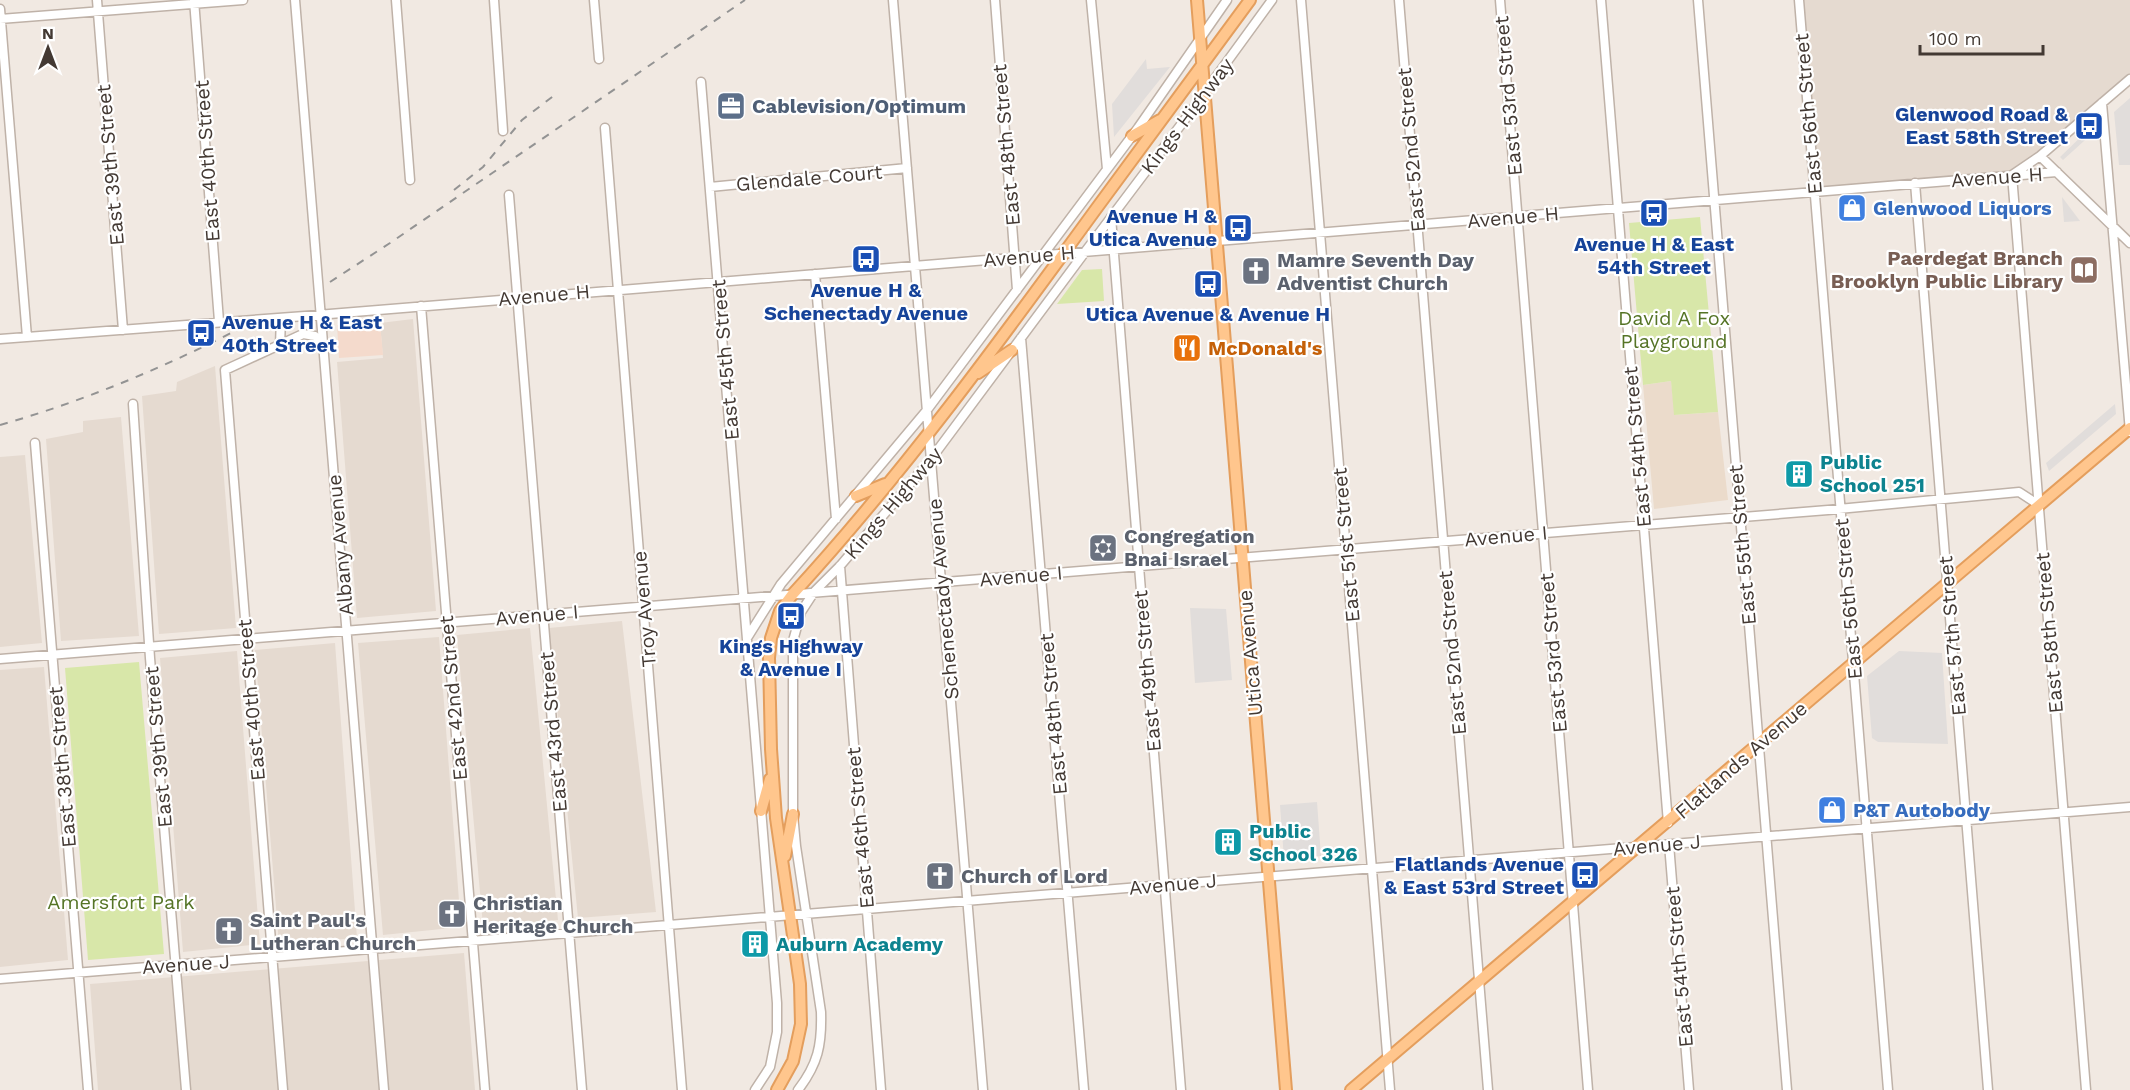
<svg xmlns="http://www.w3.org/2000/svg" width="2130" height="1090" viewBox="0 0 2130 1090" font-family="'Work Sans',sans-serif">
<rect width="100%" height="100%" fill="#f1e9e2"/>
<path fill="#e5dad0" d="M1799 0H2130V79L2012 175 1815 192Z
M413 319 436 611 357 618 337 362 383 358 380 323Z
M215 366 236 628 159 634 142 396 176 391 177 382Z
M121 417 139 636 61 641 46 439 83 432V421Z
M25 455 42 643 0 647V457Z
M622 621 656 912 578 918 549 628Z
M530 628 558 920 483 926 457 635Z
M439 637 461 927 383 935 358 643Z
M335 643 357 938 279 944 255 650Z
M237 651 260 944 183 952 160 658Z
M44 667 68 960 0 967V670Z
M464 953 475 1090H98L90 984Z"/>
<path fill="#f4dacc" d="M380 323 383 355 339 358 337 325Z"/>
<path fill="#ebdbcb" d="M1671 381 1675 415 1718 412 1728 500 1654 509 1643 385Z"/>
<path fill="#d8e7a9" d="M1700 217 1718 412 1674 415 1671 381 1643 385 1629 223Z
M1102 269 1104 301 1057 304 1082 270Z
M139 662 164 954 88 960 65 668Z"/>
<path fill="#e1dddb" d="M1146 59 1147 69 1170 67 1114 137 1112 104Z
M2130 98V165H2119L2114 112Z
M2090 128 2094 132 2063 160 2060 157Z
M2062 197 2080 221 2064 222Z
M2115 404 2116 414 2049 471 2046 463Z
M1190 608 1226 609 1232 680 1195 683Z
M1899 651 1942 653 1948 744 1878 742 1872 738 1867 676Z
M1317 802 1321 856 1284 859 1280 805Z"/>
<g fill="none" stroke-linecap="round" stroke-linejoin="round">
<g stroke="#bfb2a8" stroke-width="11">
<path id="minor" d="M97 0 123 330
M194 0 219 321
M295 0 384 1090
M396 0 410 180
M494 0 503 131
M594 0 599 59
M893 0 983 1090
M995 0 1017 290
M1091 0 1107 169
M1301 0 1390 1090
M1399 0 1488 1090
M1500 0 1588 1090
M1601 0 1668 823
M1698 0 1787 1090
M1799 0 1888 1090
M0 9 27 337
M0 19 243 0
M701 82 777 1003V1032L770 1067 755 1090
M2102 103 2130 432
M605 128 682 1090
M2040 156 2130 243
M2012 175 2086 1090
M2012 175 2040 156 2130 79
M1915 183 1988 1090
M710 187 907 168
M509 195 582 1090
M1111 217 1181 1090
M815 274 836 519
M421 306 485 1090
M1021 338 1084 1090
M0 339 305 316 2057 172
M280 345 281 318
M133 404 150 658 186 1090
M35 443 88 1090
M840 566 881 1090
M747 638 781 584 927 410 1138 128 1227 0
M0 659 1828 510 2019 492 2039 505
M1669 844 1689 1090
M0 979 2130 807
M283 1090 225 370 303 334 315 336 323 347
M798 1090C818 1064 822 1045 821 1012L796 846 793 814V641L801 612 814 592 840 566 931 459 1085 252 1189 114 1272 0"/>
</g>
<g stroke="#e49e5d" stroke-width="14">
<path id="major" d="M1197 0 1286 1090
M1132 136 1160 120
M978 373 1012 350
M856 496 885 484
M761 811 770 779
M785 856 793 814
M777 1090 793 1061 801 1024 800 984 776 818 771 749 769 658 771 638 780 611 792 595C903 474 1000 341 1096 209 1147 139 1199 70 1250 0
M1351 1090 2130 428"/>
</g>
<use href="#minor" stroke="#fff" stroke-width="8"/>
<use href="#major" stroke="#ffc68d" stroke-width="10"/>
<path stroke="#939393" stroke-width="2" stroke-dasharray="8 8" stroke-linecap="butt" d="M454 190 483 167 522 120 556 94
M330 282 390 243 745 0
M0 425C81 402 158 370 233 332"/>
</g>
<defs>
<g id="office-square" transform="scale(1.5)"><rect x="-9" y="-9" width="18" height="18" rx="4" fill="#5c6f8a" stroke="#fff"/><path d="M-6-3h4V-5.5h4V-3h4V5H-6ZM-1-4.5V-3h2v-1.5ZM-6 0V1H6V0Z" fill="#fff"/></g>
<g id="bus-square" transform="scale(1.5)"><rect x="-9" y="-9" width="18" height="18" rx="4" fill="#1a4fb4" stroke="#fff"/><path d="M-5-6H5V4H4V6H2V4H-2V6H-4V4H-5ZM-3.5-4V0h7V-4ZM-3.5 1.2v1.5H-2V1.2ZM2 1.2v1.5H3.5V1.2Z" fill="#fff"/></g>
<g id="shop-square" transform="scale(1.5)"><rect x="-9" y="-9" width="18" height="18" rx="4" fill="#3f7fe0" stroke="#fff"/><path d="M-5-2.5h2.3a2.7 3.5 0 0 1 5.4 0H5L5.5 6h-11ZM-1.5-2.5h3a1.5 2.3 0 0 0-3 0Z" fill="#fff"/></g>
<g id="library-square" transform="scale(1.5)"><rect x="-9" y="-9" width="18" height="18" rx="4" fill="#8d6e63" stroke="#fff"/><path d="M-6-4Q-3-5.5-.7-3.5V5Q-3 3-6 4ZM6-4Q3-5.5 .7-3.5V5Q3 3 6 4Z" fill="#fff"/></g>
<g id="church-square" transform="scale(1.5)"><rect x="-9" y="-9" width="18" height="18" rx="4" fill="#6b7280" stroke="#fff"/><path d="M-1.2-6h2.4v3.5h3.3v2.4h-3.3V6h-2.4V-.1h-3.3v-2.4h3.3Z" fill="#fff"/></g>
<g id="restaurant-square" transform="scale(1.5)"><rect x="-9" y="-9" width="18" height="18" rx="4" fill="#e8710a" stroke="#fff"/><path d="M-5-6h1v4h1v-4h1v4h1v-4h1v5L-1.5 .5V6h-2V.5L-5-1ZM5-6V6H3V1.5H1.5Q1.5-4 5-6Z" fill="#fff"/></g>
<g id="building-square" transform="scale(1.5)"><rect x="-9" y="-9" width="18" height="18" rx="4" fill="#0f9aa8" stroke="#fff"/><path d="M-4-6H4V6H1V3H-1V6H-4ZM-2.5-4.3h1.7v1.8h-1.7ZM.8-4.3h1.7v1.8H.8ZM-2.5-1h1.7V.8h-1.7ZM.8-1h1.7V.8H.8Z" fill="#fff"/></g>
<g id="synagogue-square" transform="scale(1.5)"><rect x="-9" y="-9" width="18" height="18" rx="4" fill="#6b7280" stroke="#fff"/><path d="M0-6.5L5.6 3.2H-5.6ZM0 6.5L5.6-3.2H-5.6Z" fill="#fff"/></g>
</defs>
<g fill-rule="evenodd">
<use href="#office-square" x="731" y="106"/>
<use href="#bus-square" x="2089" y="126"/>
<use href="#shop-square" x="1852" y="208"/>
<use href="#bus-square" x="1654" y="213"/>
<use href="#bus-square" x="1238" y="228"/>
<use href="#bus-square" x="866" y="259"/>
<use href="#library-square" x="2084" y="270"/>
<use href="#church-square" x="1256" y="271"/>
<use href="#bus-square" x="1208" y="284"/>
<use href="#bus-square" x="201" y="333"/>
<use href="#restaurant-square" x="1187" y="348"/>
<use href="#building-square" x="1799" y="474"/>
<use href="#synagogue-square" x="1103" y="548"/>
<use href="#bus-square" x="791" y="616"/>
<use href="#shop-square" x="1832" y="810"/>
<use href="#building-square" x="1228" y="842"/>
<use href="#bus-square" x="1585" y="875"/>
<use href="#church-square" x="940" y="876"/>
<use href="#church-square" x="452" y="914"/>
<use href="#church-square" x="229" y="931"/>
<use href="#building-square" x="755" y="944"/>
</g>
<g text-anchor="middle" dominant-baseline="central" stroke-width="4.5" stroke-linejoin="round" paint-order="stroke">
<g font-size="20" fill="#433933" stroke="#fff">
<text transform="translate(1508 96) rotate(-95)">East 53rd Street</text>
<text transform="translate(1808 114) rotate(-95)">East 56th Street</text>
<text transform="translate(1187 116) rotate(-53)">Kings Highway</text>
<text transform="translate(1006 145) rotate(-95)">East 48th Street</text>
<text transform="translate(1411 150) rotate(-95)">East 52nd Street</text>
<text transform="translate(207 161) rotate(-94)">East 40th Street</text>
<text transform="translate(110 165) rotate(-95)">East 39th Street</text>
<text transform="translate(1997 177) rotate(-4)">Avenue H</text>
<text transform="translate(809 178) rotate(-5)">Glendale Court</text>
<text transform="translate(1513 217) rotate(-5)">Avenue H</text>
<text transform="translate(1029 256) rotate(-5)">Avenue H</text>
<text transform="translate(544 295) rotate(-5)">Avenue H</text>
<text transform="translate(725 360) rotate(-95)">East 45th Street</text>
<text transform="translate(1637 447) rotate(-95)">East 54th Street</text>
<text transform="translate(893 503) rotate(-50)">Kings Highway</text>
<text transform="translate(1506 536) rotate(-5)">Avenue I</text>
<text transform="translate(340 545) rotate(-95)">Albany Avenue</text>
<text transform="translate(1346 545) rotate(-95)">East 51st Street</text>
<text transform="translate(1742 545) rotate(-95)">East 55th Street</text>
<text transform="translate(1021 576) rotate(-5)">Avenue I</text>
<text transform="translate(943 599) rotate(-95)">Schenectady Avenue</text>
<text transform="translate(1848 599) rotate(-95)">East 56th Street</text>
<text transform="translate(644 609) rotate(-95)">Troy Avenue</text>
<text transform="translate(537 615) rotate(-5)">Avenue I</text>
<text transform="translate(2049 633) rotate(-95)">East 58th Street</text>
<text transform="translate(1952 636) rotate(-95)">East 57th Street</text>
<text transform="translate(1250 653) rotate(-95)">Utica Avenue</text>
<text transform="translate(1452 653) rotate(-95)">East 52nd Street</text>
<text transform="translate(1553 653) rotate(-95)">East 53rd Street</text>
<text transform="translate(1147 671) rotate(-95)">East 49th Street</text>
<text transform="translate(453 698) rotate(-95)">East 42nd Street</text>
<text transform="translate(251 700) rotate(-95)">East 40th Street</text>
<text transform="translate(1053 714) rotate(-95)">East 48th Street</text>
<text transform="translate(553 732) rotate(-95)">East 43rd Street</text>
<text transform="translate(158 747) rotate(-95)">East 39th Street</text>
<text transform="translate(1741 760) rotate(-41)">Flatlands Avenue</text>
<text transform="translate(62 767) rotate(-95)">East 38th Street</text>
<text transform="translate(860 828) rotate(-95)">East 46th Street</text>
<text transform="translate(1657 845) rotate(-5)">Avenue J</text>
<text transform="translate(1173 884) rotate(-5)">Avenue J</text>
<text transform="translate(186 964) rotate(-4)">Avenue J</text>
<text transform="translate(1679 967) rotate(-95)">East 54th Street</text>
</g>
<g font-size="20" font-weight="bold" fill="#4e5e75" stroke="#fff" text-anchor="start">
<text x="752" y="106">Cablevision/Optimum</text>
</g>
<g font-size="20" font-weight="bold" fill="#164399" stroke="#fff">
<text x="2068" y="114" text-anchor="end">Glenwood Road &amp;<tspan x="2068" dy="23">East 58th Street</tspan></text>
<text x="1217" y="216" text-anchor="end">Avenue H &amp;<tspan x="1217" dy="23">Utica Avenue</tspan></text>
<text x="1654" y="244">Avenue H &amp; East<tspan x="1654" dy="23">54th Street</tspan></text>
<text x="866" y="290">Avenue H &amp;<tspan x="866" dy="23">Schenectady Avenue</tspan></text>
<text x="1208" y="314">Utica Avenue &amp; Avenue H</text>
<text x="222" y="322" text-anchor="start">Avenue H &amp; East<tspan x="222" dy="23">40th Street</tspan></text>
<text x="791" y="646">Kings Highway<tspan x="791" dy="23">&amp; Avenue I</tspan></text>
<text x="1564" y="864" text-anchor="end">Flatlands Avenue<tspan x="1564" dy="23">&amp; East 53rd Street</tspan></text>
</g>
<g font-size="20" font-weight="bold" fill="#366cbe" stroke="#fff" text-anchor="start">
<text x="1873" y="208">Glenwood Liquors</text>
<text x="1853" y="810">P&amp;T Autobody</text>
</g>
<g font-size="20" font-weight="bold" fill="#785e54" stroke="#fff" text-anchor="end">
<text x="2063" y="258">Paerdegat Branch<tspan x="2063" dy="23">Brooklyn Public Library</tspan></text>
</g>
<g font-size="20" font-weight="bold" fill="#5b616d" stroke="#fff" text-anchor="start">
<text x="1277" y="260">Mamre Seventh Day<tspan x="1277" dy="23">Adventist Church</tspan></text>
<text x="1124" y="536">Congregation<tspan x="1124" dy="23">Bnai Israel</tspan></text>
<text x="961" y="876">Church of Lord</text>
<text x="473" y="903">Christian<tspan x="473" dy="23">Heritage Church</tspan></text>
<text x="250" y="920">Saint Paul's<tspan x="250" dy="23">Lutheran Church</tspan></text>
</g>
<g font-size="20" fill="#557426" stroke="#fff">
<text x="1674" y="318">David A Fox<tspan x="1674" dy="23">Playground</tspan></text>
<text x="121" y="902">Amersfort Park</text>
</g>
<g font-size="20" font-weight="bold" fill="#c56008" stroke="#fff" text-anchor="start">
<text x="1208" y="348">McDonald's</text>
</g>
<g font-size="20" font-weight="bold" fill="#0d838f" stroke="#fff" text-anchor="start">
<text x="1820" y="462">Public<tspan x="1820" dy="23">School 251</tspan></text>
<text x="1249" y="831">Public<tspan x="1249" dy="23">School 326</tspan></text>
<text x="776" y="944">Auburn Academy</text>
</g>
</g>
<g transform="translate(48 48)" stroke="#ffffff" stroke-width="4.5" paint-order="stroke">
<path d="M0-4.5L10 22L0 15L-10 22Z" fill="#433933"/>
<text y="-9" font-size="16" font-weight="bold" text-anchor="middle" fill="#433933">N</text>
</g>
<path d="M1920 45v9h123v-9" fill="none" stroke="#433933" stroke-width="3"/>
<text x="1929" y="45" font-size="18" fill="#433933" stroke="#ffffff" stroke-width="4.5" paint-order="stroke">100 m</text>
</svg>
